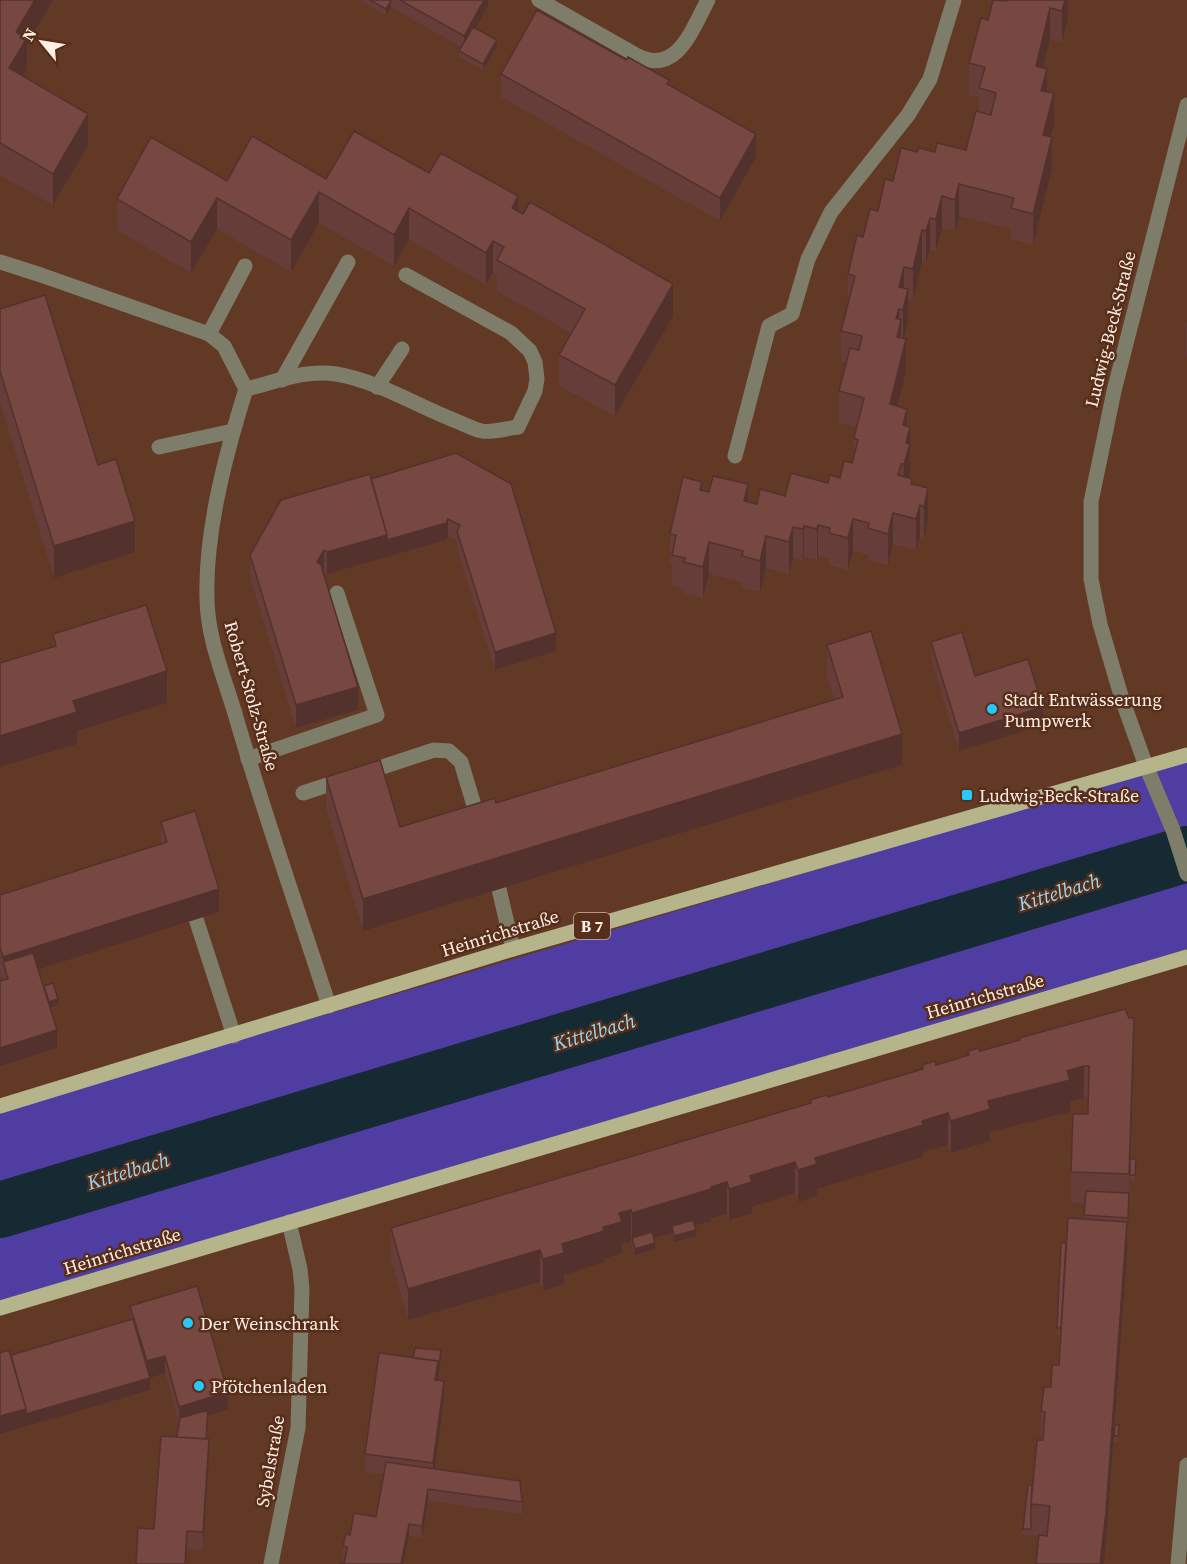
<svg xmlns="http://www.w3.org/2000/svg" width="1187" height="1564" viewBox="0 0 1187 1564" font-family="'Source Serif 4',serif">
<rect width="100%" height="100%" fill="#623924"/>
<path fill="#503da1" d="M1187 760V949L0 1303V1111Z"/>
<g fill="none" stroke-linecap="round" stroke-linejoin="round">
<path stroke="#152a32" stroke-width="56" d="M0 1210 1187 854"/>
<path stroke="#7d7d69" stroke-width="15" d="M406 275 511 333 530 351 535 362 537 379 535 391 518 427
M209 334 245 266
M282 380 348 262
M377 387 402 349
M159 447 233 431
M735 456 769 326 792 314 808 259 831 212 908 115 930 79 954 0
M248 759 377 715 337 593
M303 793 434 750 449 751 461 762 479 822
M499 889 513 949
M196 919 234 1036"/>
<path stroke="#7d7d69" stroke-width="15" d="M539 0 636 55C677 77 692 29 708 0
M0 262 41 275 209 334 224 346 246 389
M1146 766 1122 699 1100 624 1091 579V502L1114 391 1187 105
M329 1006C298 910 264 814 236 717 225 679 207 638 207 598 205 531 226 453 246 389 276 382 305 369 336 374 378 381 417 406 456 421 464 424 473 429 482 431 492 433 508 428 518 427
M271 1564 298 1428 302 1289 300 1269 289 1222"/>
<path stroke="#7d7d69" stroke-width="15" d="M1146 766 1173 830 1187 874
M1178 1564 1187 1465"/>
<path stroke="#b5b48a" stroke-width="15" d="M0 1106 513 949 1187 755
M0 1308 1187 957"/>
</g>
<path fill="#663d39" d="M0 0H53L27 45V69L23 76 88 146 53 205 0 175Z
M362 0H488V6L475 28 497 46 483 70 459 57V51L461 47 391 7 386 15 362 2Z
M1068 0V19L1062 42 1050 39 1043 68 1047 92 1054 125 1050 137 1052 169 1033 245 1011 239V229L959 216 955 231 942 228 936 251 930 249 926 263 922 262 913 301 908 300V321L904 339 906 371 897 406 907 426 910 427 909 478 912 484 928 488V520L924 538 920 537 916 550 893 544 888 565 868 560V555L853 551 848 570 829 565V559L818 556 817 560 804 557 803 561 793 558 789 574 766 568 760 592 742 588V582L709 574 703 598 684 593V589L672 586V566L670 565V534L702 490 757 504 840 478 852 463 854 455V438L856 427 839 423V391L846 363 841 362V331L848 304V274L863 237 893 181 917 152 966 150 979 112V97L969 95V63L988 20 1007 1Z
M501 74 669 85 756 157 720 221 501 97Z
M429 173 518 211 673 316 615 416 559 386V355L571 333 497 291V275L493 272 486 285 409 239 394 266 319 223 291 272 217 229 191 273 117 230V199L227 181 326 179Z
M0 309 98 465 135 552 54 578 0 403Z
M1187 322V359L1186 354V323Z
M456 453 556 651 495 670 457 549V541L448 536 446 540 327 574 324 572 323 574 358 710 296 728 250 578V555L371 479Z
M53 634 167 703 77 731V744L0 767V663L53 647Z
M931 642 975 676 1043 725 959 751 931 659Z
M827 645 902 765 363 931 326 808V777L400 827 496 803 834 700 827 676Z
M161 822 219 912 38 969 44 986 58 1005 50 1007 57 1048 0 1066V981H3L0 971V895L161 844Z
M1019 1038 1134 1049 1130 1159H1136L1135 1181H1130L1127 1254 1115 1425 1119 1431 1118 1442H1114V1439L1106 1543 1104 1564H1036L1039 1536 1023 1535V1529L1041 1440V1411L1059 1365 1061 1335 1057 1334V1328L1066 1243 1084 1219 1085 1204 1071 1203V1172L1088 1114V1098H1084L1070 1102V1112L990 1132V1141L951 1153 948 1145 923 1152V1157L817 1189V1196L798 1202 795 1193 752 1207V1213L729 1220 727 1214 711 1218V1221L695 1226 696 1236 674 1242 672 1233 654 1238 655 1249 635 1255 631 1242 622 1244V1253L604 1259V1262L564 1275V1284L543 1291 540 1282 408 1320 391 1260V1228L810 1103V1100L828 1097 922 1069V1065H936L968 1055V1051H980L1019 1040Z
M130 1306 228 1410 208 1416 206 1439 209 1457 203 1550 187 1549 154 1529 177 1437 179 1423 165 1373 150 1378V1390L0 1434V1353L11 1355 130 1320Z
M441 1357 437 1380 444 1399 434 1469 522 1502V1514L428 1501 422 1538 409 1536 344 1564 345 1558H343V1546L350 1535 376 1517 384 1474 365 1472V1454L413 1358Z"/>
<path fill="#53322e" d="M35 0H53L27 45V69L9 100V68L16 32Z
M484 0H488V6L464 48V36Z
M1065 0H1068V19L1062 42V11Z
M391 1V7L386 15V9Z
M1050 8V39L1036 98V66Z
M497 40V46L483 70V64Z
M1047 69V100L1041 91Z
M1054 93V125L1043 167V135Z
M88 114V146L53 205V174Z
M756 134V157L720 221V198Z
M1052 137V169L1033 245V214Z
M959 184V216L955 231V200Z
M319 192V223L291 272V240Z
M518 196V228L512 208Z
M942 196V228L936 251V219Z
M217 198V229L191 273V242Z
M409 208V239L394 266V235Z
M930 218V249L926 263V231Z
M922 230V262L913 301V269Z
M493 241V272L486 285V253Z
M904 267V299L899 287Z
M673 284V316L615 416V385Z
M908 289V321L903 342V310Z
M899 309V329L901 320V351L897 368 896 318Z
M906 339V371L890 435V404Z
M907 409V436L910 427V475L904 496 903 425Z
M748 484V516L744 501Z
M928 488V520L924 538V507Z
M920 505V537L916 550V519Z
M893 513V544L888 565V534Z
M448 519V536L446 540 327 574V552L387 535Z
M853 519V551L848 570V538Z
M135 521V552L54 578V546Z
M818 525V556L817 560V529Z
M804 526V557L803 561V529Z
M793 527V558L789 574V542Z
M766 536V568L760 592V561Z
M709 542V574L703 598V567Z
M324 550V572L317 585V562Z
M556 633V651L495 670V652Z
M167 671V703L77 731V744L0 767V736L73 701Z
M358 687V710L296 728V705Z
M1043 707V725L959 751V733Z
M902 734V765L363 931V899Z
M219 889V912L8 979 3 962V980V957Z
M58 999V1005L45 1009V1003Z
M1134 1018V1049L1127 1254 1106 1543 1104 1564H1100L1127 1222V1248Z
M57 1030V1048L0 1066V1048Z
M1084 1066V1098L1070 1102V1112L990 1132V1141L951 1153V1121L988 1101 1067 1071Z
M948 1113V1145L923 1152V1157L817 1189V1196L798 1202V1170L815 1158 922 1121Z
M795 1162V1193L752 1207V1213L729 1220V1189L750 1176Z
M727 1182V1214L711 1218V1221L673 1232 672 1226V1233L633 1244 632 1238V1245V1213Z
M631 1210V1242L622 1244V1253L604 1259V1262L564 1275V1284L543 1291V1259L562 1244 603 1227 619 1213Z
M696 1230V1236L674 1242V1236Z
M655 1243V1249L635 1255V1249Z
M540 1250V1282L408 1320V1289Z
M441 1350V1357L438 1379V1373Z
M165 1356V1373L147 1379V1361Z
M438 1361V1379L435 1398V1380Z
M150 1378V1390L0 1434V1416L26 1409Z
M444 1381V1399L433 1481V1463Z
M228 1392V1410L179 1424V1407Z
M209 1439V1457L203 1550V1532Z
M428 1489V1501L422 1538V1526Z
M409 1524V1536L403 1564H401Z
M187 1531V1549L186 1564H185Z"/>
<path fill="#774742" stroke="#53322e" stroke-width="1.5" d="M0 0H35L16 32 27 38 9 68 88 114 53 174 0 143Z
M370 0H391V1L386 9Z
M400 0H484L464 36Z
M993 0 1007 1V0H1065L1062 11 1050 8 1036 66 1047 69 1041 91 1054 93 1043 135 1052 137 1033 214 1011 208 1014 198 959 184 955 200 942 196 936 219 930 218 926 231 922 230 913 269 904 267 899 287 908 289 903 310 899 309 896 318 901 320 897 337 906 339 890 404 907 409 903 425 910 427 906 443 910 444 904 464H901L898 475 912 479 911 484 928 488 924 507 920 505 916 519 893 513 888 534 868 528 869 523 853 519 848 538 829 533 830 528 818 525 817 529 804 526 803 529 793 527 789 542 766 536 760 561 742 556 743 551 709 542 703 567 684 562 685 558 672 555 676 535 670 534 683 477 702 482 700 490 709 492 713 476 748 484 744 501 757 504 760 489 785 496 791 473 828 483 830 475 840 478 844 461 852 463 858 440 854 438 864 398 839 391 850 348 859 350 862 336 841 331 855 276 848 274 857 235 863 237 870 209 878 211 885 179 893 181 901 148 917 152 919 148 935 152 937 143 966 150 976 111 991 115 996 93 979 88 985 67 969 63 981 18 988 20Z
M537 10 626 60 628 57 669 80 667 84 756 134 720 198 501 74Z
M473 27 497 40 483 64 459 51Z
M354 131 429 173 441 153 518 196 512 208 523 214 530 202 673 284 615 385 559 355 585 309 497 260 504 247 493 241 486 253 409 208 394 235 319 192 291 240 217 198 191 242 117 199 151 137 227 181 252 136 326 179Z
M45 295 98 465 116 459 135 521 54 546 0 371V309Z
M456 453 511 484 556 633 495 652 457 531 460 525 448 519 446 523 387 540V535L371 479Z
M370 474 387 535 327 552 324 550 317 562 321 565 358 687 296 705 250 555 281 500Z
M146 605 167 671 73 701 77 712 0 736V663L56 646 53 634Z
M871 631 902 734 363 899 326 777 380 760 400 827 495 798 496 803 843 697 827 645Z
M962 632 975 676 1028 659 1043 707 959 733 931 642Z
M195 811 219 889 3 957 0 948V895L167 842 161 822Z
M33 953 57 1030 0 1048V981L8 979 3 962Z
M53 983 58 999 49 1002 44 986Z
M1125 1009 1129 1018H1134L1129 1174 1071 1172 1073 1114H1088L1089 1066H1084L1067 1071 1070 1080 988 1101 990 1109 951 1121 948 1113 922 1121 923 1125 815 1158 817 1164 798 1170 795 1162 750 1176 752 1182 729 1189 727 1182 711 1187V1189L632 1213 631 1210 619 1213 622 1222 603 1227 604 1231 562 1244 564 1253 543 1259 540 1250 408 1289 391 1228 811 1103 810 1100 827 1095 828 1097 923 1069 922 1065 935 1061 936 1065 969 1055 968 1051 979 1048 980 1051 1020 1040 1019 1038Z
M1130 1159H1136L1135 1175H1130Z
M1086 1191 1129 1193 1128 1218 1084 1215Z
M1068 1218 1127 1222 1106 1512 1100 1564H1036L1039 1535 1047 1536 1050 1506 1031 1504 1037 1440H1043L1045 1412 1041 1411 1044 1387H1051L1052 1365H1059Z
M693 1220 696 1230 674 1236 672 1226Z
M652 1232 655 1243 635 1249 632 1238Z
M1061 1243H1066L1061 1328H1057Z
M197 1286 228 1392 179 1407 165 1356 147 1361 130 1306Z
M133 1319 150 1378 26 1414V1409L11 1355Z
M415 1348 441 1350 438 1373V1361L413 1358Z
M9 1350 26 1409 0 1416V1353Z
M379 1353 438 1361 435 1380 444 1381 433 1463 365 1454Z
M208 1410 206 1439 177 1437 180 1418Z
M1115 1425H1119L1118 1436H1114Z
M161 1436 209 1439 203 1532 187 1531 185 1564H136L138 1528 154 1529Z
M386 1462 520 1481 522 1502 428 1489 422 1526 409 1524 401 1564H340V1563L344 1564 347 1549V1547L343 1546 346 1534 350 1535 354 1513 376 1517Z
M1028 1485H1032L1031 1504V1529H1023Z"/>
<g fill="#25c9fe" stroke="#562e1a" stroke-width="2">
<circle cx="992" cy="709" r="6"/>
<rect x="961" y="789" width="12" height="12" rx="3"/>
<circle cx="188" cy="1323" r="6"/>
<circle cx="199" cy="1386" r="6"/>
</g>
<g text-anchor="middle" dominant-baseline="central" stroke-width="5" stroke-linejoin="round" paint-order="stroke">
<rect fill="#562e1a" stroke="#ccb5aa" stroke-width="1.5" x="574" y="913" width="36" height="26" rx="4.5"/>
<g font-size="16" font-weight="bold" fill="#ffefe7">
<text x="592" y="926">B 7</text>
</g>
<g font-size="18" fill="#ffefe7" stroke="#562e1a">
<text transform="translate(1110 329) rotate(-76)">Ludwig-Beck-Straße</text>
<text transform="translate(252 696) rotate(74)">Robert-Stolz-Straße</text>
<text transform="translate(500 933) rotate(-17)">Heinrichstraße</text>
<text transform="translate(985 996) rotate(-16)">Heinrichstraße</text>
<text transform="translate(122 1251) rotate(-17)">Heinrichstraße</text>
<text transform="translate(270 1461) rotate(-80)">Sybelstraße</text>
</g>
<g font-size="18" fill="#ffefe7" stroke="#562e1a" text-anchor="start">
<text x="1004" y="699">Stadt Entwässerung<tspan x="1004" dy="21">Pumpwerk</tspan></text>
<text x="979" y="795">Ludwig-Beck-Straße</text>
<text x="200" y="1323">Der Weinschrank</text>
<text x="211" y="1386">Pfötchenladen</text>
</g>
<g font-size="20" font-style="italic" fill="#98d7f3" stroke="#562e1a">
<text transform="translate(1059 892) rotate(-17)">Kittelbach</text>
<text transform="translate(594 1032) rotate(-17)">Kittelbach</text>
<text transform="translate(128 1171) rotate(-17)">Kittelbach</text>
</g>
</g>
<g transform="translate(42 42) rotate(300)" stroke="#562e1a" stroke-width="4.5" paint-order="stroke">
<path d="M0-4.5L10 22L0 15L-10 22Z" fill="#ffefe7"/>
<text y="-9" font-size="16" font-weight="bold" text-anchor="middle" fill="#ffefe7">N</text>
</g>
</svg>
